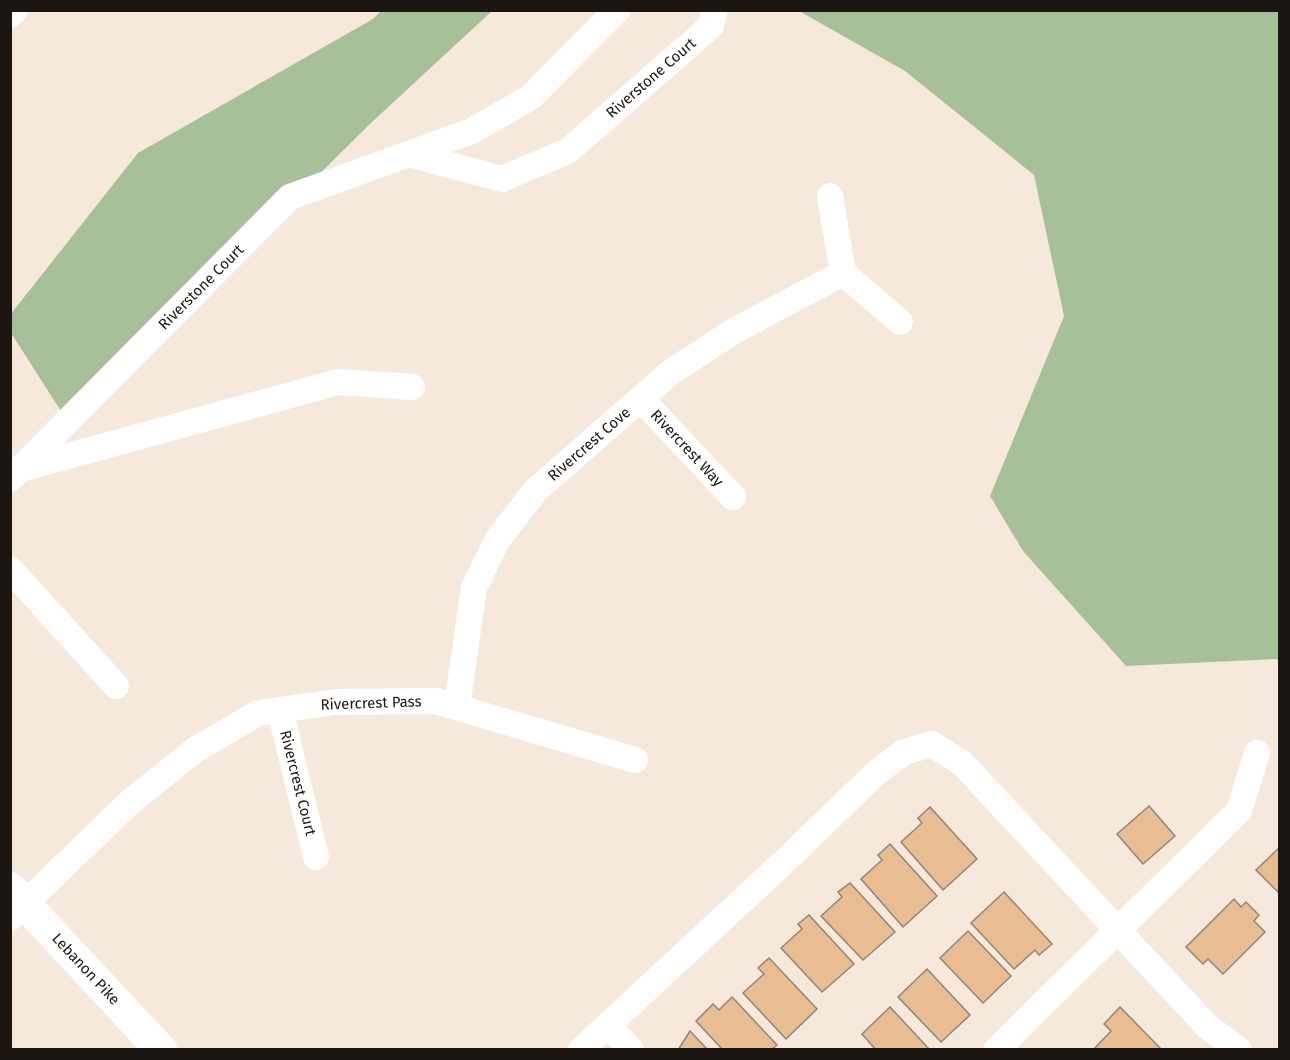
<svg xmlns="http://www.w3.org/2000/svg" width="1290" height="1060" viewBox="0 0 1290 1060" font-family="'Fira Sans',sans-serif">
<rect width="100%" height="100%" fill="#f6e8da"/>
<path fill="#a6c19a" d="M381 11H492L372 122 68 422 11 333 10 315 138 153 373 19Z
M799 11H1279V662L1277 659 1126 666 1023 551 990 496 1064 316 1034 175 905 71Z"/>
<path fill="#e8bd92" stroke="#918478" stroke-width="1.5" d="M1149 806 1175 836 1143 864 1117 834Z
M930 807 977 859 943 890 901 842 922 823 918 818Z
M890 844 937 896 903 927 861 879 882 860 878 855Z
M1280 847V894L1256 870Z
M850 883 895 932 863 960 821 916 842 897 838 892Z
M1004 892 1052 944 1039 955 1035 950 1014 969 971 923Z
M1234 899 1241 907 1246 902 1259 915 1254 921 1265 932 1223 974 1208 959 1203 964 1186 947Z
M809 915 854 964 822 992 781 948 802 929 798 924Z
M968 931 1011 976 983 1003 940 958Z
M769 958 817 1009 786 1039 743 993 764 974 758 968Z
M927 969 970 1015 941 1042 898 997Z
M732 997 777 1045 771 1050H723L696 1021 713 1004 719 1010Z
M890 1007 930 1050H876L862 1034Z
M1120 1007 1162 1050H1093L1111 1031 1104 1024Z
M690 1031 708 1050H678Z"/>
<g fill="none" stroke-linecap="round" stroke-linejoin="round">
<path stroke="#fff" stroke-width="26" d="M10 15 15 10
M412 155 502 179 568 151 711 26 714 10
M830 196 843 273 900 322
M641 399 733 497
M21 469 338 382 412 387
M10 479 290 197 472 131 531 97 617 10
M10 569 116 686
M457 707 474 588 498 539 535 491 671 372 734 331 843 273
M280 710 316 857
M10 918 129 803 195 750 258 713 335 702 436 701 635 760
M608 1025 631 1050
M581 1050 786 860 876 773 904 752 932 744 962 763 1207 1026 1239 1050
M996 1050 1239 811 1257 753"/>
<path stroke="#fff" stroke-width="32" d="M10 888 161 1050"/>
</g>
<g text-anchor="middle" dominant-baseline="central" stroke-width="4.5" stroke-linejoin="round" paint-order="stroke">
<g font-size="15" fill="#1b1611" stroke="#fff">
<text transform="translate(651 78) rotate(-41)">Riverstone Court</text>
<text transform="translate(201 287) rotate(-45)">Riverstone Court</text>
<text transform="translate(589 444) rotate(-41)">Rivercrest Cove</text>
<text transform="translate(687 448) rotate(47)">Rivercrest Way</text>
<text transform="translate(371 703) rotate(-2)">Rivercrest Pass</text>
<text transform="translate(298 783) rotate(76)">Rivercrest Court</text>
<text transform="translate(86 969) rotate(47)">Lebanon Pike</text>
</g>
</g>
<rect width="1290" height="1060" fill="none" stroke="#1b1611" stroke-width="24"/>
</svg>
